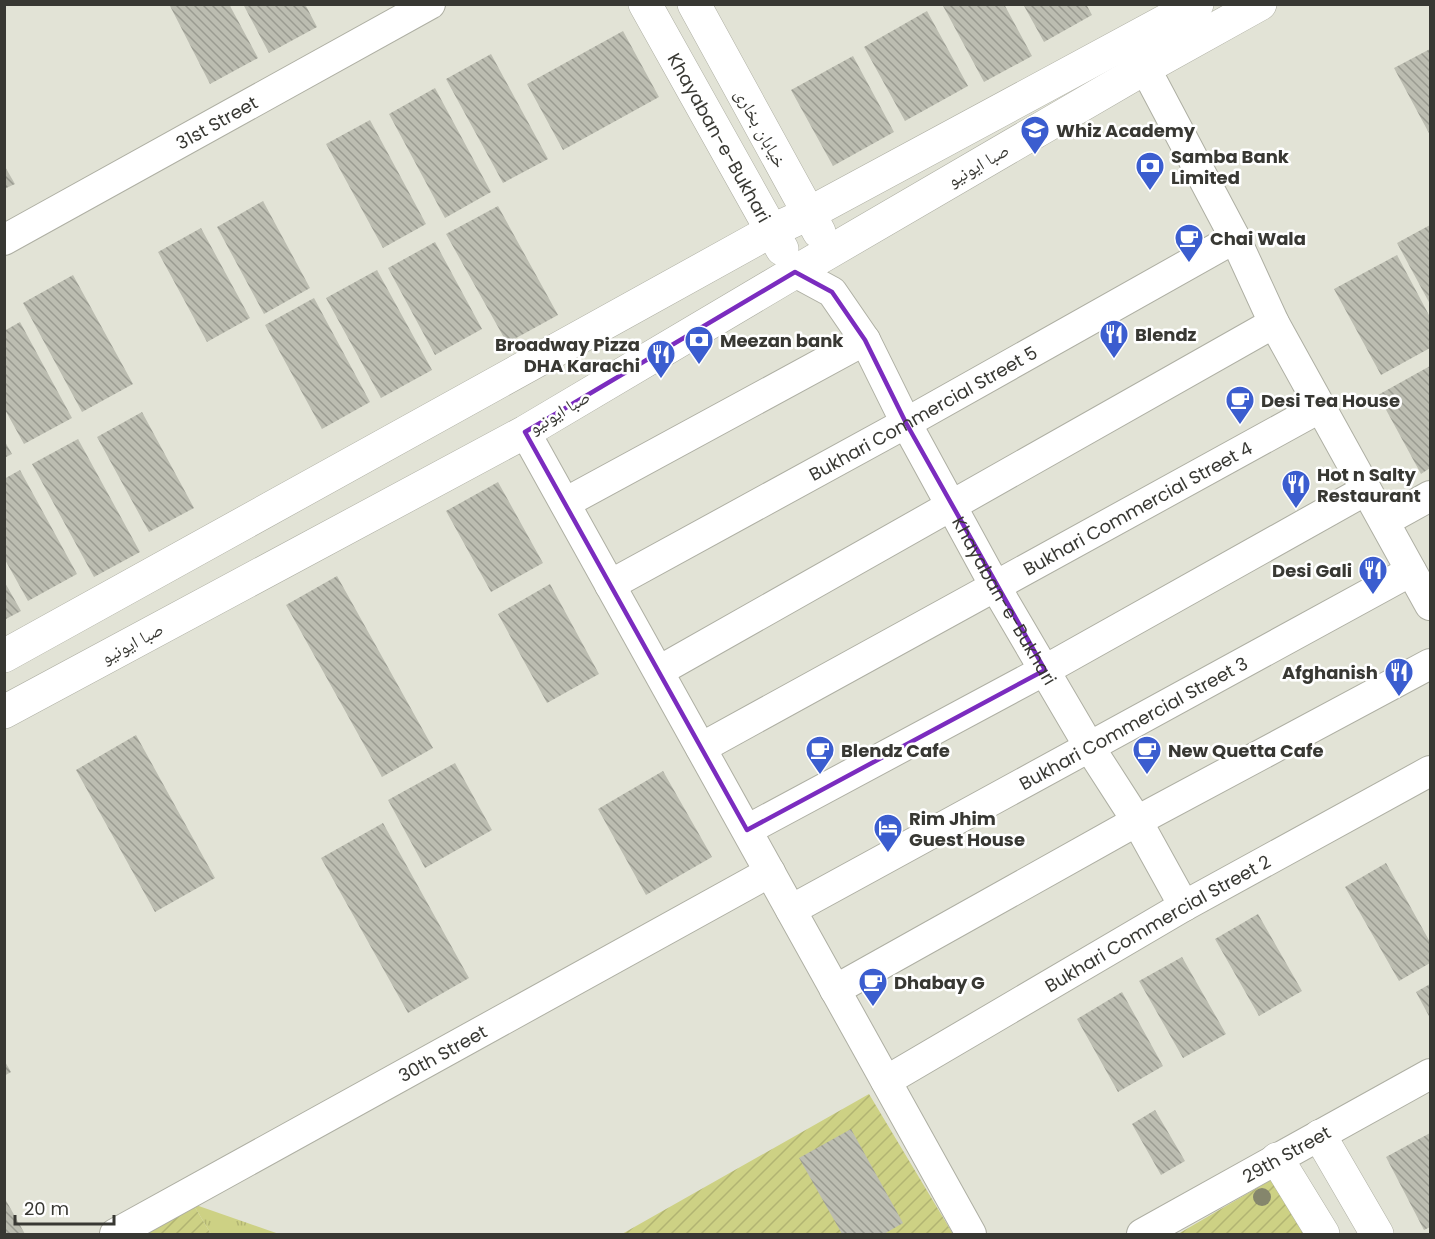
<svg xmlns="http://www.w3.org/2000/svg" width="1435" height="1239" viewBox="0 0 1435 1239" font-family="Poppins,'Noto Naskh Arabic',sans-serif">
<defs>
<pattern id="grass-tufts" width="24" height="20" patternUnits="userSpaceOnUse" patternTransform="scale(1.5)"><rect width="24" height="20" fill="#cdd184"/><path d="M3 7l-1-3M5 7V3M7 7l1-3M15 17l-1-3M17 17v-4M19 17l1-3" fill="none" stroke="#b1b472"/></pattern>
<pattern id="garden-furrows" width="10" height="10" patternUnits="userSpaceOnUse" patternTransform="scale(1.5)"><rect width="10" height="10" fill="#cdd184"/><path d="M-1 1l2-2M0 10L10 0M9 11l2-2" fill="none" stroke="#b1b472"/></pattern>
<pattern id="building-back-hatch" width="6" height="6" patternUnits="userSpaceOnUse" patternTransform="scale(1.5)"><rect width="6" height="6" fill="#bcbdb1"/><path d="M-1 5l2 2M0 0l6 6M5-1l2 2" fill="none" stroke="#9a9b91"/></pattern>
</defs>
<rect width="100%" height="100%" fill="#e2e3d6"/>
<path fill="url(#grass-tufts)" d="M193 1204 279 1234H211Z"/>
<path fill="url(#garden-furrows)" d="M869 1094 953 1234H622Z
M1274 1178 1308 1234H1178Z
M193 1204 211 1234H147Z"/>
<path fill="url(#building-back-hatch)" d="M169 4H229L258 58 210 84Z
M243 4H305L317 27 269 53Z
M942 4H1004L1032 56 984 82Z
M1023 4H1086L1092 15 1044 42Z
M927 11 968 86 905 121 864 47Z
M623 31 659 97 563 150 527 84Z
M1430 49V135L1394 68Z
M491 54 548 159 503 183 446 79Z
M853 56 894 132 833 166 791 90Z
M435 88 491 192 445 218 389 114Z
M370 120 426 224 383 248 326 144Z
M4 165 15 184 4 189Z
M263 201 310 288 264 314 217 227Z
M498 206 558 315 507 343 446 234Z
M1430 225V304L1397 243Z
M201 228 250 318 207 342 158 252Z
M435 242 482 329 435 355 388 268Z
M1397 255 1430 317V348L1381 375 1334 289Z
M377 270 432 370 381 398 326 298Z
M73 275 133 384 82 412 23 303Z
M314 298 370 402 322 429 265 325Z
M20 322 72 418 24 444 4 408V331Z
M1430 366V468L1421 474 1378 395Z
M142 412 194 508 149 532 97 437Z
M78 439 140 552 94 577 32 464Z
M4 440 12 454 4 458Z
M20 470 77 574 28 601 4 558V479Z
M498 482 543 563 491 592 446 511Z
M337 576 433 748 382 777 286 605Z
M4 581 21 611 4 620Z
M550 584 599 674 547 703 498 614Z
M136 735 215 878 155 912 76 770Z
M455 763 492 830 425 868 388 800Z
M663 771 712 857 646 895 598 809Z
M383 823 469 978 408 1013 321 858Z
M1386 863 1430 942V963L1399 981 1345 887Z
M1258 914 1302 991 1259 1016 1215 939Z
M1182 957 1226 1034 1183 1058 1139 981Z
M1430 984V1018L1416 992Z
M1122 992 1163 1066 1118 1092 1077 1019Z
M4 1060 11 1072 4 1076Z
M1155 1110 1185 1161 1161 1175 1132 1124Z
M851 1129 903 1223 884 1234H842L799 1158Z
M1430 1133V1227L1424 1230 1386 1157Z
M4 1197 25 1234H4Z"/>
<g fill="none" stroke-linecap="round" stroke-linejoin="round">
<g stroke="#aeafa3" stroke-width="32">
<g id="street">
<path d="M1132 47 1145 68 1235 238 1274 323 1430 605"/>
<path id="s1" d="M4 240 430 4"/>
<path id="s2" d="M795 272 832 292 865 340 906 423 995 586 1090 748 1137 821 1184 906"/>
<path d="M525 432 971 1234"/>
<path d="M565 503 865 340"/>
<path d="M1385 521 1430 496"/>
<path id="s3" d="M610 585 906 423 1235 238"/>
<path d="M659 671 1274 323"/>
<path id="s4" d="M701 748 1321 407"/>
<path d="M747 830 1045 670 1366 490"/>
<path id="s5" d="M791 910 1411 571"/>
<path d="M835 990 1137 821 1430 664"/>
<path id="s6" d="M886 1081 1184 906 1430 771"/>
<path id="s7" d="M115 1234 770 872"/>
<path id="s8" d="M1142 1234 1430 1074"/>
</g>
</g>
<g stroke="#aeafa3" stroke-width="34">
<g id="secondary">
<path id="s9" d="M645 4 782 249"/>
<path d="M694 4 819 232"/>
<path d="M4 656 771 231 808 214 1197 4"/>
<path d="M4 712 525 432 795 272 1145 68 1260 4"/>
<path d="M1320 1136 1377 1234"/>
<path d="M1277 1159 1323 1234"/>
</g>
</g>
<use href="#street" stroke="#fff" stroke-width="30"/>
<use href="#secondary" stroke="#fff" stroke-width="33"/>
</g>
<circle fill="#85866c" cx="1262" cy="1197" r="9"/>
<path fill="none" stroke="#7b2cbf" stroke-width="4.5" stroke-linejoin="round" d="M795 272 832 292 865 340 906 423 1045 670 747 830 525 432Z"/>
<defs>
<g id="school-pin" transform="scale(1.5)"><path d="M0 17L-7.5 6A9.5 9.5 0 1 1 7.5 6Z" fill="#3b5dcf" stroke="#fff"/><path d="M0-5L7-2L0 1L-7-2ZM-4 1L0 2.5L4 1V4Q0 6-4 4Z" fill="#fff"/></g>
<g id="bank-pin" transform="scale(1.5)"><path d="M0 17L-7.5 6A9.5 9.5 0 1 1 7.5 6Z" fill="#3b5dcf" stroke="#fff"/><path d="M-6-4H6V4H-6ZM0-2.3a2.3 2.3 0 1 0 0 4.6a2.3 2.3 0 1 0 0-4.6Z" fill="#fff"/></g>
<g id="cafe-pin" transform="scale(1.5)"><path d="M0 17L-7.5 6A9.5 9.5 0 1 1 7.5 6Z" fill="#3b5dcf" stroke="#fff"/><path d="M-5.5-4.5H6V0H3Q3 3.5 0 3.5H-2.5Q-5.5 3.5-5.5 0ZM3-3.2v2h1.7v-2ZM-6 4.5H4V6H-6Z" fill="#fff"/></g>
<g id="restaurant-pin" transform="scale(1.5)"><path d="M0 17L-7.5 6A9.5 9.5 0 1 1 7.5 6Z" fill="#3b5dcf" stroke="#fff"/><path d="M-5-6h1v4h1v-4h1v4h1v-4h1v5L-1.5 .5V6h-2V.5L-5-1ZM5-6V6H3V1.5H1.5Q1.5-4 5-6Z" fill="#fff"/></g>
<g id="hotel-pin" transform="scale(1.5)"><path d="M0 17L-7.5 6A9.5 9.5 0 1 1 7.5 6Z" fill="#3b5dcf" stroke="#fff"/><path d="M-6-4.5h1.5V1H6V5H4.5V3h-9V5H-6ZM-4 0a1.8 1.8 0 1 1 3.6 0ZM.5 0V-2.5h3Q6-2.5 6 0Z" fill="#fff"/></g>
</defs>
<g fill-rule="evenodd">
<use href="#school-pin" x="1035" y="130"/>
<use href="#bank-pin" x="1150" y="166"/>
<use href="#cafe-pin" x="1189" y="238"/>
<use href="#restaurant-pin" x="1114" y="334"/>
<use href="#bank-pin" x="699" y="340"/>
<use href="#restaurant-pin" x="661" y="354"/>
<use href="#cafe-pin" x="1240" y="400"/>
<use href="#restaurant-pin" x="1296" y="484"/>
<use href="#restaurant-pin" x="1373" y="570"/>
<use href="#restaurant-pin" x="1399" y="672"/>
<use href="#cafe-pin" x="820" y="750"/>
<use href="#cafe-pin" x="1147" y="750"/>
<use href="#hotel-pin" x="888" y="828"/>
<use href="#cafe-pin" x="873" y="982"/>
</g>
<g text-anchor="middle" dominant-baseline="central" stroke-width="5" stroke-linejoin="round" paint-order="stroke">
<g font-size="18" fill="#383833" stroke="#fff">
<text stroke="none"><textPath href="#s1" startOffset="243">31st Street</textPath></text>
<text transform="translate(761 128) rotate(61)">خیابان بخاری</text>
<text stroke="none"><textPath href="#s9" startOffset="153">Khayaban-e-Bukhari</textPath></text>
<text transform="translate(978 165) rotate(-30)">صبا ایونیو</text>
<text transform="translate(559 412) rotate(-31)">صبا ایونیو</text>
<text stroke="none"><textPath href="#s3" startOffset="357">Bukhari Commercial Street 5</textPath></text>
<text stroke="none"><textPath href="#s4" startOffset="498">Bukhari Commercial Street 4</textPath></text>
<text stroke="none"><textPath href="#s2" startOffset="396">Khayaban-e-Bukhari</textPath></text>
<text transform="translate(132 643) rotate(-28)">صبا ایونیو</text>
<text stroke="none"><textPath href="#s5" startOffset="390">Bukhari Commercial Street 3</textPath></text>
<text stroke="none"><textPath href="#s6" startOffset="314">Bukhari Commercial Street 2</textPath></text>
<text stroke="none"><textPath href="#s7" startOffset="374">30th Street</textPath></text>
<text stroke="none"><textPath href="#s8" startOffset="165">29th Street</textPath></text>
</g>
<g font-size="18" font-weight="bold" fill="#383833" stroke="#fff" text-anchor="start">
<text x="1056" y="130">Whiz Academy</text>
<text x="1171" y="156">Samba Bank<tspan x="1171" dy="21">Limited</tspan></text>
<text x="1210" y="238">Chai Wala</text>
<text x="1135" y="334">Blendz</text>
<text x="720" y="340">Meezan bank</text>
<text x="640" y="344" text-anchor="end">Broadway Pizza<tspan x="640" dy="21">DHA Karachi</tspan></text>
<text x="1261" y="400">Desi Tea House</text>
<text x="1317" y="474">Hot n Salty<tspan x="1317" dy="21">Restaurant</tspan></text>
<text x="1352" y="570" text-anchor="end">Desi Gali</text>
<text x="1378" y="672" text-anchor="end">Afghanish</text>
<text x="841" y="750">Blendz Cafe</text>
<text x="1168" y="750">New Quetta Cafe</text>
<text x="909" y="818">Rim Jhim<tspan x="909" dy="21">Guest House</tspan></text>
<text x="894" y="982">Dhabay G</text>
</g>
</g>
<rect width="1435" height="1239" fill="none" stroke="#383833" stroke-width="12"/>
<path d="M15 1215v9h99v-9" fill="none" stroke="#383833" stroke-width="3"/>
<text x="24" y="1215" font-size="18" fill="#383833" stroke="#ffffff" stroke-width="4.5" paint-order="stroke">20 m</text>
</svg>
